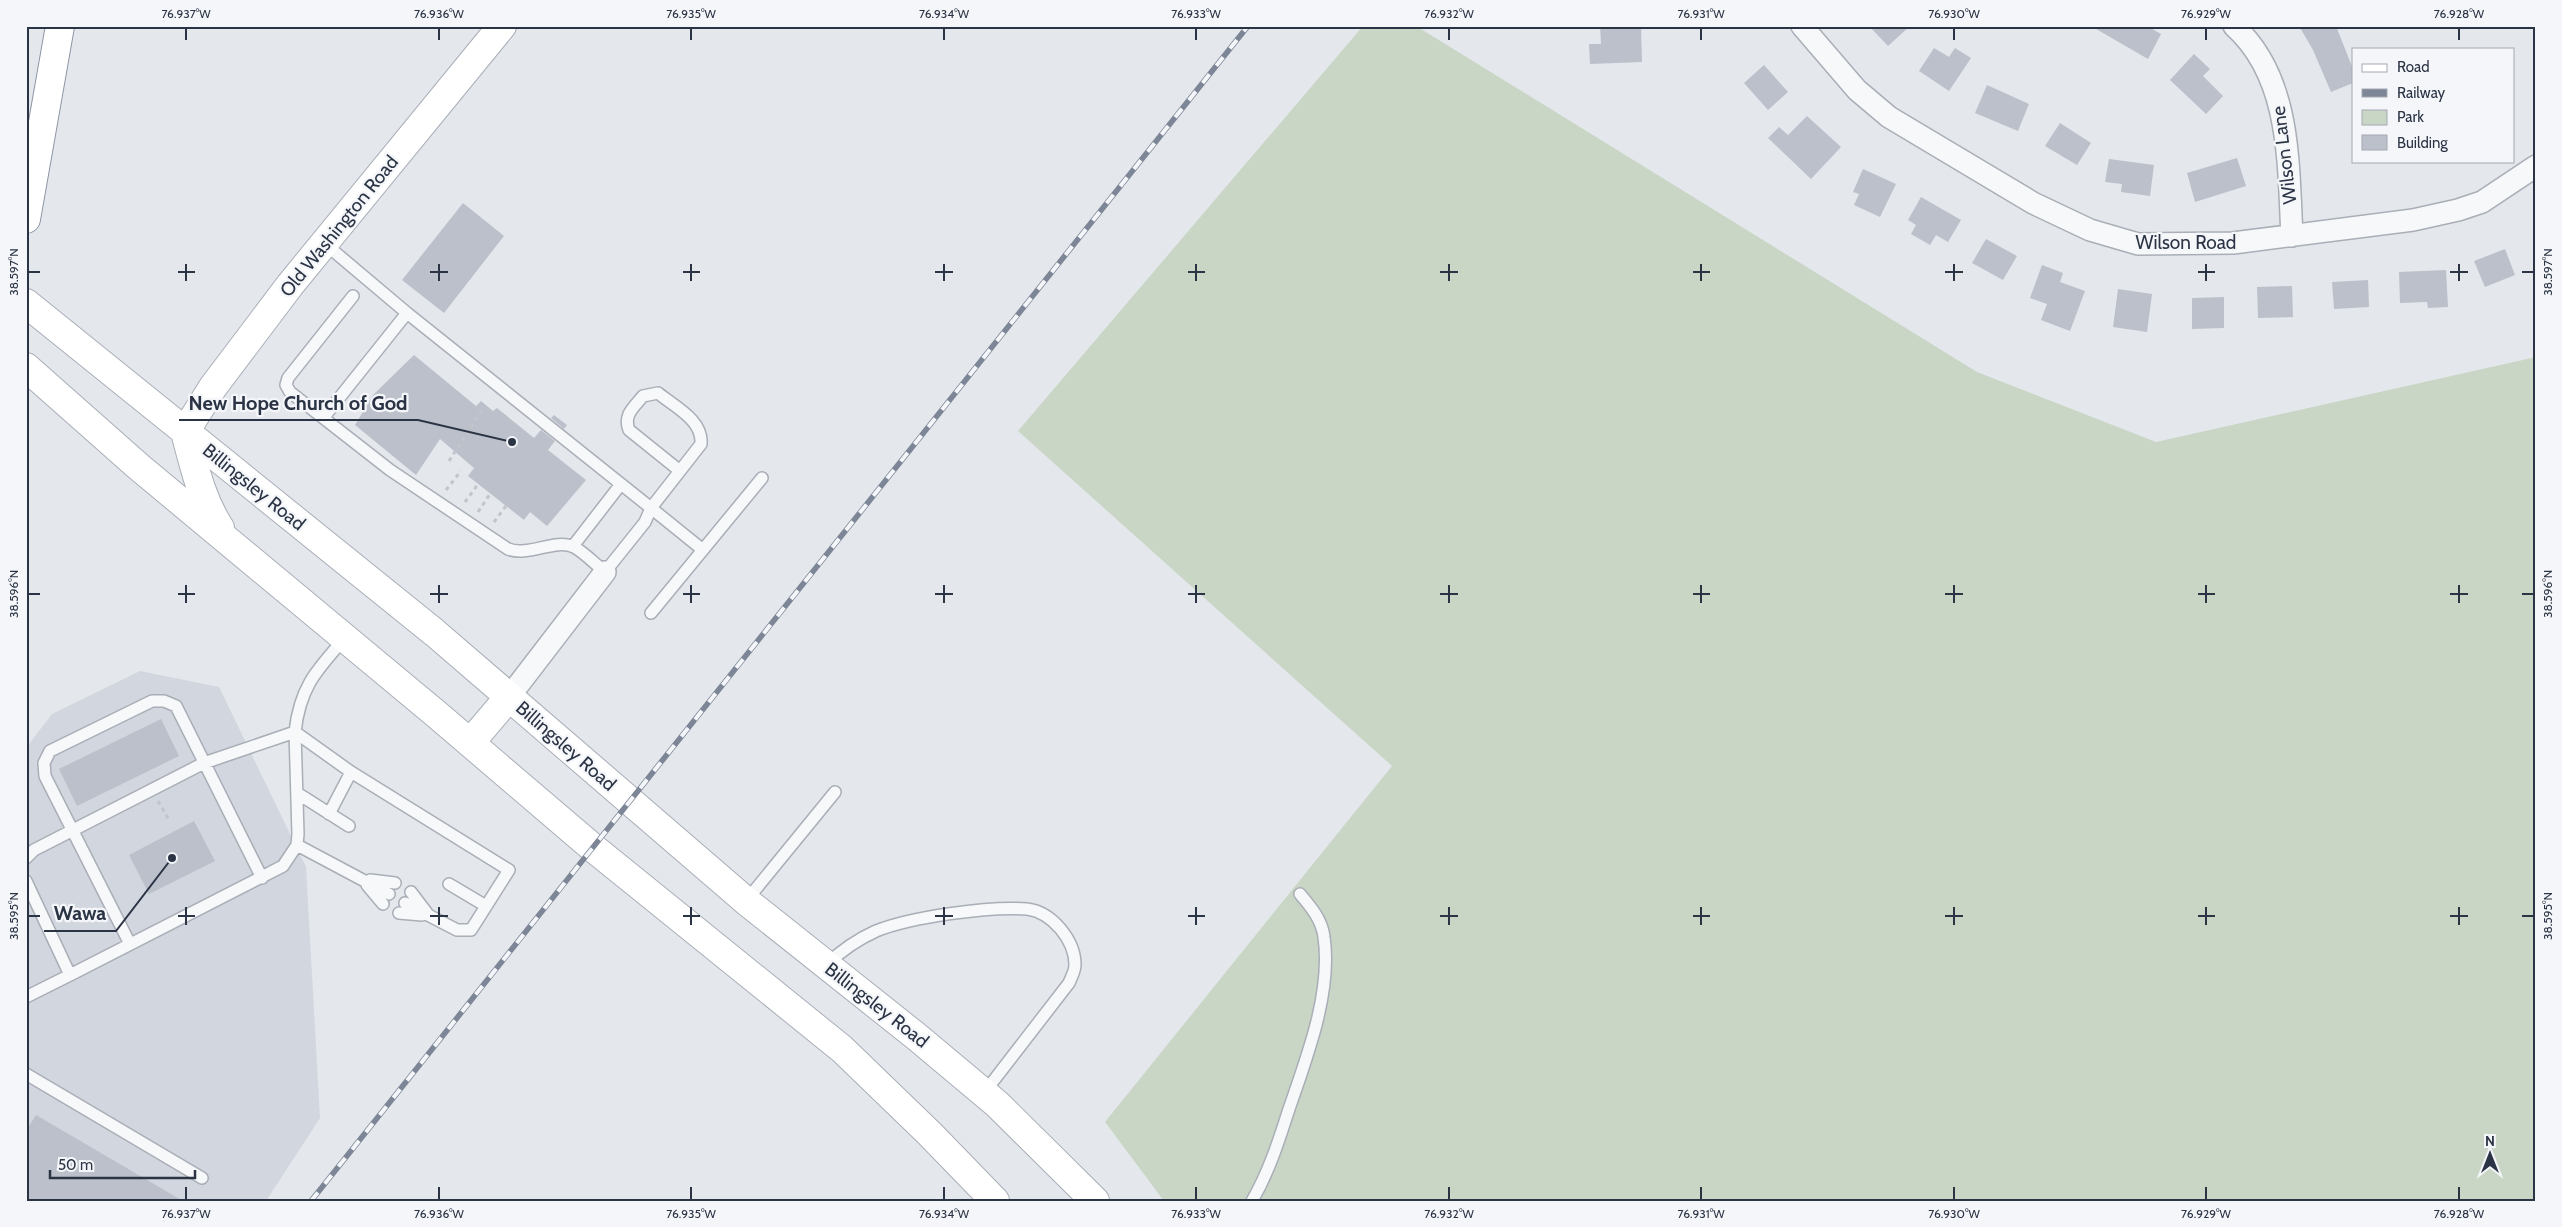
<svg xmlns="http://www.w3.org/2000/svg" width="2562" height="1227" viewBox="0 0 2562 1227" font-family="Cabin,sans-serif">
<rect width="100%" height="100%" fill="#e4e7ec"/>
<path fill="#d2d6de" d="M140 671 219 687 306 867 320 1118 266 1201H26V748L52 714Z"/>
<path fill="#c9d6c5" d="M1363 26H1416L1977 372 2156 442 2536 357V1201H1164L1105 1122 1392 766 1018 431Z"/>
<path fill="#bbc0ca" d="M1600 26H1641L1642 62 1590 64 1589 44H1601Z
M1869 26H1910L1888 46Z
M2091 26H2147L2161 34 2148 59Z
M2299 26H2336L2353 69V83L2331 92 2313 50Z
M1934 48 1949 57 1955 48 1971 58 1949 91 1919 71Z
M2194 54 2210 69 2203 76 2223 96 2206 114 2170 80Z
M1764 65 1788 92 1768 110 1744 83Z
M1987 85 2029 104 2018 131 1975 113Z
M1807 116 1841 147 1811 179 1768 138 1779 127 1788 135Z
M2060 123 2091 143 2077 165 2045 146Z
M2237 158 2246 186 2195 202 2187 173Z
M2109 159 2154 165 2150 196 2121 192 2122 184 2105 182Z
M1863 169 1896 184 1880 217 1854 205 1859 194 1853 192Z
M1921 197 1961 220 1948 242 1936 235 1930 245 1911 234 1916 225 1908 220Z
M463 203 504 236 444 313 402 280Z
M1986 239 2017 256 2003 280 1972 263Z
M2505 249 2515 275 2485 287 2474 261Z
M2042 265 2063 273 2060 282 2085 291 2070 331 2041 320 2047 304 2030 298Z
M2446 270 2448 307 2428 308 2427 302 2400 303 2399 272Z
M2368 280 2369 307 2334 309 2332 282Z
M2292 286 2293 317 2258 318 2257 287Z
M2118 289 2152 294 2147 332 2113 327Z
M2224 297V328L2192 329V298Z
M414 355 476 406 481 401 493 411 497 408 534 438 541 430 555 441 548 450 586 480 547 526 530 512 524 520 468 476 474 468 440 439 416 475 355 425 373 395Z
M554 415 567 425 564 429 551 418Z
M161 719 179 756 77 806 59 769Z
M194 821 215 861 149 894 129 855Z
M36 1115 183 1201H26V1131Z"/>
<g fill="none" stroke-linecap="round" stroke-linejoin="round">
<g stroke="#a9aeb7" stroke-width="14">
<path id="lane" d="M324 243 407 313 651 508 645 522 605 572C595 564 585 553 574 547 555 538 529 557 508 549L390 470 290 392 286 385 288 378 353 296
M324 417 407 313
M680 471 629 430C623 415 634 407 643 396L658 393C675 407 703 420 701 444L651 508 703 550
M573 546 621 484
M651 613 762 478
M295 732 351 772 509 870 471 930H457L405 903
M297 793 349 826
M329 814 351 772
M297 845 389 894
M26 858 34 850 204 763 295 732C300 687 316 671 345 638
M370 880 395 883
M26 881 70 975 26 997
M449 884 486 906
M367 885 383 904
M411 892 427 913
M746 901 835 792
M399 913 422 915
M130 944 45 776 44 763 50 751 152 701H164L176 706 262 878
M826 965C842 950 856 940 876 931 911 917 989 906 1027 909 1052 912 1075 940 1075 965 1075 971 1071 978 1069 983L984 1093
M70 975 283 866 297 845 298 834 295 732
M26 1074 202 1178
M1252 1201C1269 1172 1279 1140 1289 1109 1307 1057 1332 992 1324 937 1322 920 1311 907 1300 894"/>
</g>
<g stroke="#a9aeb7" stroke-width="24">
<path id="street" d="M1802 26 1857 90 1889 117 2033 203 2090 230 2138 244 2233 243 2413 220 2458 210 2482 202 2536 166
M2234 26C2292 78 2288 166 2292 236
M509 697 605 572"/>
</g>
<g stroke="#a9aeb7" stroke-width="30">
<path id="secondary" d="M26 303 435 633 746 901 917 1037 997 1104 1095 1201
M26 367 139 467 435 713 592 847 842 1049 930 1134 995 1201
M185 432 213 387 290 285 502 26
M185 432C194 465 201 499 220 528
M470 743 509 697"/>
</g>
<g stroke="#8b94a3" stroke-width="30">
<path id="highway" d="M26 219 60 26"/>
</g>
<path stroke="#c2c5cb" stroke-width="3" stroke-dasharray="4 4" stroke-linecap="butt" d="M449 461 484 407
M446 490 461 471
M465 502 478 484
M478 512 490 494
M494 522 506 506
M158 801 169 820"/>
<use href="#lane" stroke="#f7f8fa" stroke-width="11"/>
<use href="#street" stroke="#f7f8fa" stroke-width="21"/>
<use href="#secondary" stroke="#fff" stroke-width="28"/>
<use href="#highway" stroke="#fff" stroke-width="28"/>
<g stroke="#7d8696" stroke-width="5.5">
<path id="rail" d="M311 1201 1248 26"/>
</g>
<use href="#rail" stroke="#f4f6f9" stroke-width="4" stroke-dasharray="11" stroke-linecap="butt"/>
</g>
<path fill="none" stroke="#2b3445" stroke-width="2" d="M186 28V40M439 28V40M691 28V40M944 28V40M1196 28V40M1449 28V40M1701 28V40M1954 28V40M2206 28V40M2459 28V40M186 264V281M439 264V281M691 264V281M944 264V281M1196 264V281M1449 264V281M1701 264V281M1954 264V281M2206 264V281M2459 264V281M28 272H40M178 272H195M430 272H448M683 272H700M935 272H953M1188 272H1205M1440 272H1458M1693 272H1710M1945 272H1963M2198 272H2215M2450 272H2468M2522 272H2534M186 585V603M439 585V603M691 585V603M944 585V603M1196 585V603M1449 585V603M1701 585V603M1954 585V603M2206 585V603M2459 585V603M28 594H40M178 594H195M430 594H448M683 594H700M935 594H953M1188 594H1205M1440 594H1458M1693 594H1710M1945 594H1963M2198 594H2215M2450 594H2468M2522 594H2534M186 907V925M439 907V925M691 907V925M944 907V925M1196 907V925M1449 907V925M1701 907V925M1954 907V925M2206 907V925M2459 907V925M28 916H40M178 916H195M430 916H448M683 916H700M935 916H953M1188 916H1205M1440 916H1458M1693 916H1710M1945 916H1963M2198 916H2215M2450 916H2468M2522 916H2534M186 1187V1200M439 1187V1200M691 1187V1200M944 1187V1200M1196 1187V1200M1449 1187V1200M1701 1187V1200M1954 1187V1200M2206 1187V1200M2459 1187V1200"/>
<g text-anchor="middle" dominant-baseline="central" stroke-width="4.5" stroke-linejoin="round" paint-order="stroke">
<g font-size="19" fill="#2b3445" stroke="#f4f6f9">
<text transform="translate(2284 155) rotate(-97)">Wilson Lane</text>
<text transform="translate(339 226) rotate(-51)">Old Washington Road</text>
<text x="2186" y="242">Wilson Road</text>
<text transform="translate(254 487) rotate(39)">Billingsley Road</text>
<text transform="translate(566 746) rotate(41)">Billingsley Road</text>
<text transform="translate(877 1005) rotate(38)">Billingsley Road</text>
</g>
</g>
<path fill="none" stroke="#2b3445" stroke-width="2" d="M512 442L418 420H179M172 858L116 931H44"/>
<g fill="#2b3445" stroke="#f4f6f9" stroke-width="2">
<circle cx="512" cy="442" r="5"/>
<circle cx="172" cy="858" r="5"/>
</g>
<g font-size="20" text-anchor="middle" font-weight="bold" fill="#2b3445" stroke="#f4f6f9" stroke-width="4.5" stroke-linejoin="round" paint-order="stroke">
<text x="298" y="410">New Hope Church of God</text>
<text x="80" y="920">Wawa</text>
</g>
<rect width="2562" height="1227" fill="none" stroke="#f4f6f9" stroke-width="55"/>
<rect x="2352" y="48" width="162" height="115" fill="#f4f6f9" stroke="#a4a8b1"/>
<rect x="2362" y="64" width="25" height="8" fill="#ffffff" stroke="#a4a8b1"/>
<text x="2397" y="72" font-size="15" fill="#2b3445">Road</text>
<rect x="2362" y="89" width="25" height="8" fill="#7d8696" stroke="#a4a8b1"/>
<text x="2397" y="98" font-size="15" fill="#2b3445">Railway</text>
<rect x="2362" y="110" width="25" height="15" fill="#c9d6c5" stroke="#a4a8b1"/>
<text x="2397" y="122" font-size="15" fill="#2b3445">Park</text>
<rect x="2362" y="135" width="25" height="15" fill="#bbc0ca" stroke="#a4a8b1"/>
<text x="2397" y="148" font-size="15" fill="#2b3445">Building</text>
<g transform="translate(2490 1154)" stroke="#f4f6f9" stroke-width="4" paint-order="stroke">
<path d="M0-4L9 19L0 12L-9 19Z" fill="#2b3445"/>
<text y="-8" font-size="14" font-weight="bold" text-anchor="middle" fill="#2b3445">N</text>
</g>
<path d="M50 1170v8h145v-8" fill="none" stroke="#2b3445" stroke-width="2.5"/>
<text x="58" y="1170" font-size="15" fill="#2b3445" stroke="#f4f6f9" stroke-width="4" paint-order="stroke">50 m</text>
<rect x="28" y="28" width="2506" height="1172" fill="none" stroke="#2b3445" stroke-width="2"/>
<g font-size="12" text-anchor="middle" fill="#2b3445">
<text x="186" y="18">76.937°W</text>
<text x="439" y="18">76.936°W</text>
<text x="691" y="18">76.935°W</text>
<text x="944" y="18">76.934°W</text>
<text x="1196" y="18">76.933°W</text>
<text x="1449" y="18">76.932°W</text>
<text x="1701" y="18">76.931°W</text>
<text x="1954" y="18">76.930°W</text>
<text x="2206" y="18">76.929°W</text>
<text x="2459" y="18">76.928°W</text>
<text transform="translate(14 272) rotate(-90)" y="4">38.597°N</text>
<text transform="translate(2548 272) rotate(-90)" y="4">38.597°N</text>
<text transform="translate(14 594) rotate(-90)" y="4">38.596°N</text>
<text transform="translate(2548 594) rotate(-90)" y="4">38.596°N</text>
<text transform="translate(14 916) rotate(-90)" y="4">38.595°N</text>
<text transform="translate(2548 916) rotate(-90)" y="4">38.595°N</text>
<text x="186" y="1218">76.937°W</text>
<text x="439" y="1218">76.936°W</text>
<text x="691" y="1218">76.935°W</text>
<text x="944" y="1218">76.934°W</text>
<text x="1196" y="1218">76.933°W</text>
<text x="1449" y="1218">76.932°W</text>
<text x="1701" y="1218">76.931°W</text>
<text x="1954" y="1218">76.930°W</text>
<text x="2206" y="1218">76.929°W</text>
<text x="2459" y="1218">76.928°W</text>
</g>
</svg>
